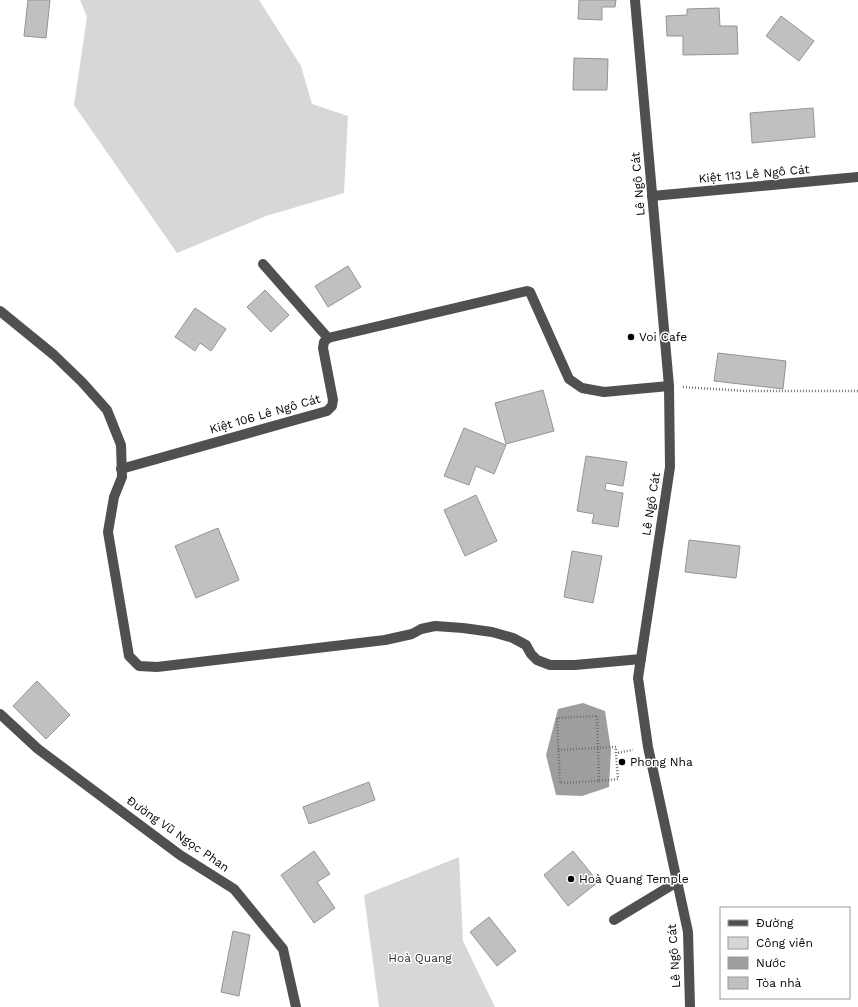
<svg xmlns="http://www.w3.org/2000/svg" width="858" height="1007" viewBox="0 0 858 1007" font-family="'Work Sans',sans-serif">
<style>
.green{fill:#d7d7d7}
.water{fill:#9e9e9e}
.building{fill:#c0c0c0;stroke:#949494}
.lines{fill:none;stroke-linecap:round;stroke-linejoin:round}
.path{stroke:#727272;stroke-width:2.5;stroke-dasharray:1 2;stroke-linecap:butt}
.minor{stroke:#505050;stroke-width:10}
.poi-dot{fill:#000;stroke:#fff;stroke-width:1.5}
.labels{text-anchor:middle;stroke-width:3;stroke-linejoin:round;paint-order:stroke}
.street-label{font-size:12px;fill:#000;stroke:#fff}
.poi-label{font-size:12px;fill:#000;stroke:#fff;text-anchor:start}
.park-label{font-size:12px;fill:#2e2e2e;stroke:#fff}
</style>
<rect width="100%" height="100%" fill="#fff"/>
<g class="green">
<polygon points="80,0 259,0 301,66 312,104 348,116 344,193 266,216 177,253 74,105 87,17"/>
<polygon points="459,857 463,941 495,1007 379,1007 364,895"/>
</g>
<polygon class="water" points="583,703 605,711 611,750 609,787 582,796 556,795 546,755 558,709"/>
<g class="building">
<polygon points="28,0 50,0 46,38 24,36"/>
<polygon points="579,0 616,0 615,7 602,7 602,20 578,19"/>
<polygon points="719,8 720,26 737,26 738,54 683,55 683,36 667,36 666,16 687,15 687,9"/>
<polygon points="781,16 814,41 799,61 766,36"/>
<polygon points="574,58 608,59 607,90 573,90"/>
<polygon points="813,108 815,137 752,143 750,113"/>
<polygon points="348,266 361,287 328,307 315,286"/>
<polygon points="265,290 289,315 271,332 247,307"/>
<polygon points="195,308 226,329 211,351 200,343 195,351 175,337"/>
<polygon points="718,353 786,361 783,389 714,381"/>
<polygon points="543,390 554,431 506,444 495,403"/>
<polygon points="464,428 506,445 494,474 476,466 469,485 444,476"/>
<polygon points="586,456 627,462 623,486 606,483 605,490 623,493 618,527 592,523 594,514 577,511"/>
<polygon points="476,495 497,541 465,556 444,510"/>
<polygon points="218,528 239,580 196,598 175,546"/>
<polygon points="689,540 740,546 736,578 685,572"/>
<polygon points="572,551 602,556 593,603 564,597"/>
<polygon points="37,681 70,715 46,739 13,706"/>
<polygon points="369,782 375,800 309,824 303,807"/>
<polygon points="314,851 330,874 317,882 335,908 314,923 281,875"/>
<polygon points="573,851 598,882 568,906 544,875"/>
<polygon points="489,917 516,951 497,966 470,932"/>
<polygon points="233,931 250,935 239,996 221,992"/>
</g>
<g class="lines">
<g class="path">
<polyline points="683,387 745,391 858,391"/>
<polygon points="597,716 599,781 560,783 557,718"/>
<polyline points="558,750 616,747 616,753 633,750"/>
<polyline points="599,781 618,779 616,753"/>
</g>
<g class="minor">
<polyline points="635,0 669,386 670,467 638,678 648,747 688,932 690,1007"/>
<polyline points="652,196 858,177"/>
<polyline points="263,264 328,338"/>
<polyline points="0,311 54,355 82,382 107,410 121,445 122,477 114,497 108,532 129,656 139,666 157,667 385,640 412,634 421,629 435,626 463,628 492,632 513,638 526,645 531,654 537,660 550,665 575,665 641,659"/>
<polyline points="121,469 327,411 332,406 333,400 323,348 324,342 328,338 527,291 530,292 569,379 582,388 604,392 669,386"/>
<polyline points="0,714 38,749 180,855 234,889 283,949 296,1007"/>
<polyline points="614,920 677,882"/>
</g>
</g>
<g class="poi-dot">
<circle cx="631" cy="337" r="4"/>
<circle cx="622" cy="762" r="4"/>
<circle cx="571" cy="879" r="4"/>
</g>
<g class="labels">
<g class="street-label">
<text transform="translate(754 174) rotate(-5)" y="4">Kiệt 113 Lê Ngô Cát</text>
<text transform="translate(638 184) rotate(-95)" y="4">Lê Ngô Cát</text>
<text transform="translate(265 414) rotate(-16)" y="4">Kiệt 106 Lê Ngô Cát</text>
<text transform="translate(651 504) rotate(-81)" y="4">Lê Ngô Cát</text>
<text transform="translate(178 834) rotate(35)" y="4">Đường Vũ Ngọc Phan</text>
<text transform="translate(674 956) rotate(-94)" y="4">Lê Ngô Cát</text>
</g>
<g class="poi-label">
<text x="639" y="341">Voi Cafe</text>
<text x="630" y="766">Phong Nha</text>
<text x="579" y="883">Hoà Quang Temple</text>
</g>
<g class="park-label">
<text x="420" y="962">Hoà Quang</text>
</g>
</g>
<rect x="720" y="907" width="130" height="92" fill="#ffffff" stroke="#999999"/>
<rect x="728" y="920" width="20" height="6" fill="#505050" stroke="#999999"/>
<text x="756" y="927" font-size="12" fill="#000000">Đường</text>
<rect x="728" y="937" width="20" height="12" fill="#d7d7d7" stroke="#999999"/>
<text x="756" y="947" font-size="12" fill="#000000">Công viên</text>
<rect x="728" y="957" width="20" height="12" fill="#9e9e9e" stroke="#999999"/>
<text x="756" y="967" font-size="12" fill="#000000">Nước</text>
<rect x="728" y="977" width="20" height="12" fill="#c0c0c0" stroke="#999999"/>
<text x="756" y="987" font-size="12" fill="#000000">Tòa nhà</text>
</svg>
